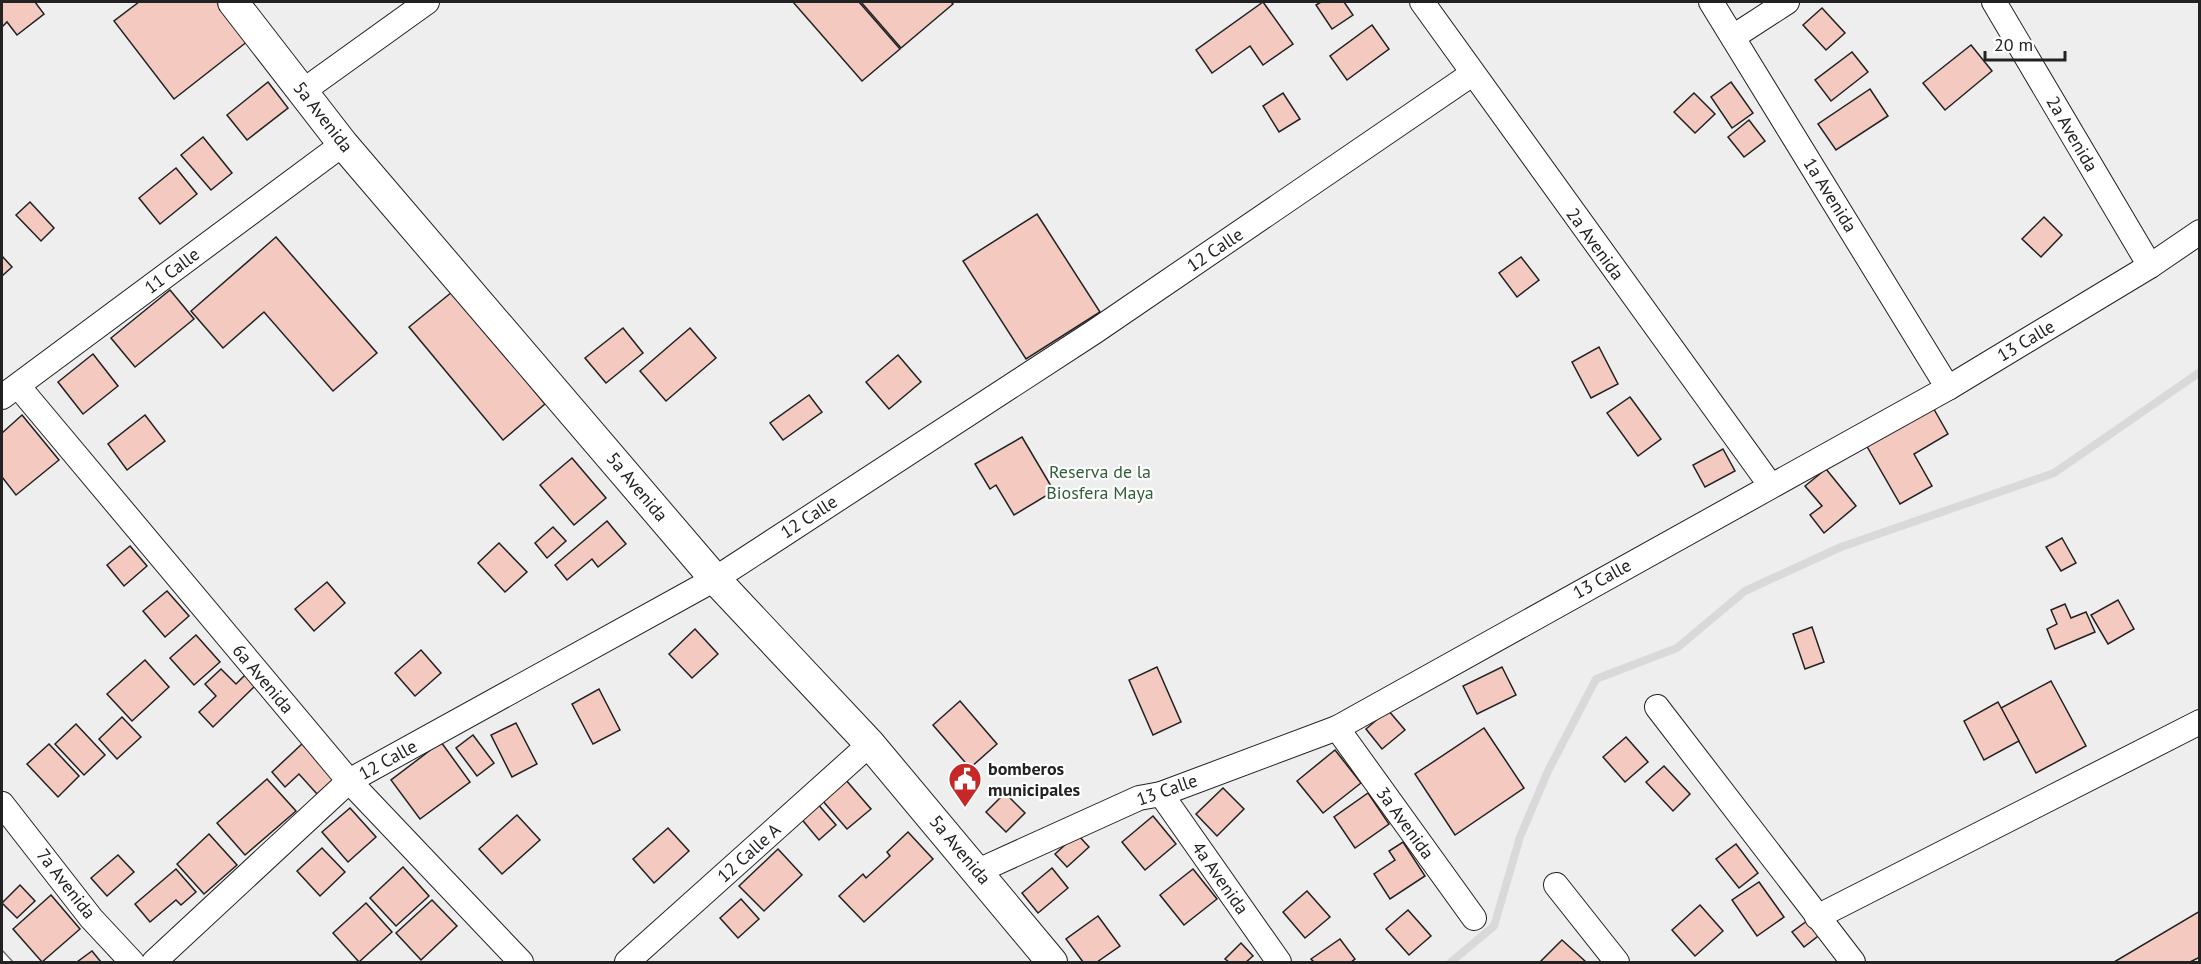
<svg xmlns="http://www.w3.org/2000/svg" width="2201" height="964" viewBox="0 0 2201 964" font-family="'PT Sans',sans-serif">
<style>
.park{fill:#eee;stroke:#6f6f6f;stroke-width:1.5}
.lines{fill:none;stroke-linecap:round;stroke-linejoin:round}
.stream{stroke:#d9d9d9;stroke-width:8}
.building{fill:#f3c9c0;stroke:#222;stroke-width:1.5}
.minor-casing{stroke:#222;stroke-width:26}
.tertiary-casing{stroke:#222;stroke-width:32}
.minor{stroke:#fff;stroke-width:24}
.tertiary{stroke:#fff;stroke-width:30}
.labels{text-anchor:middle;stroke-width:4.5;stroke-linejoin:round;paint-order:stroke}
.street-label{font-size:18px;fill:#222;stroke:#fff}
.park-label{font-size:18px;fill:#2f5e38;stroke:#fff}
.poi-label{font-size:18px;font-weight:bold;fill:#222;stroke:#fff;text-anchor:start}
</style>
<rect width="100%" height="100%" fill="#fff"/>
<polygon class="park" points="2,2 2199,2 2199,962 13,962 2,950"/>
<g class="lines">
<polyline class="stream" points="1451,962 1494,926 1520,837 1548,771 1596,679 1677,648 1745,591 1841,547 2054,473 2200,372"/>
</g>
<g class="building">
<polygon points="2,2 35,2 44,14 17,35 7,22 2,27"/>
<polygon points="139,2 217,2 248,41 174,99 114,21"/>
<polygon points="793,2 859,2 900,49 862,81"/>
<polygon points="861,2 951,2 953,4 901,48"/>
<polygon points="1263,2 1293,44 1263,65 1250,46 1212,73 1196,50"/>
<polygon points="1321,2 1344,2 1353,15 1332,29 1316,5"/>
<polygon points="1822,8 1845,33 1826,50 1803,25"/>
<polygon points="1372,25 1389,49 1347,80 1330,56"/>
<polygon points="1971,45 1992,71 1945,110 1923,83"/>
<polygon points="1852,52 1868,72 1831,101 1815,80"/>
<polygon points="268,82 288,108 247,140 227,115"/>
<polygon points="1731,82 1753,113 1732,128 1711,97"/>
<polygon points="1870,89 1888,116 1836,150 1818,124"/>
<polygon points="1283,93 1300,119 1279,132 1263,106"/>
<polygon points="1694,93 1715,114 1695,133 1674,112"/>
<polygon points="1749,120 1765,141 1744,157 1728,137"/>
<polygon points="203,137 232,173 211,190 181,155"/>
<polygon points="176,168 197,194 160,224 139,198"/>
<polygon points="30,202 54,228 41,241 16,215"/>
<polygon points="1037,214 1100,312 1026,359 963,261"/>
<polygon points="2044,217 2062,235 2041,257 2022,239"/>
<polygon points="276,237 377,353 333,391 264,312 223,348 191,311"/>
<polygon points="2,256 12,267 2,276"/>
<polygon points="1521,257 1539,280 1517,297 1499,273"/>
<polygon points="170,290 194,319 135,367 111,338"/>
<polygon points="452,292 545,404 503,440 409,327"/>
<polygon points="623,328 643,353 606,383 585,358"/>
<polygon points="690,328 716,358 666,401 640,371"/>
<polygon points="1599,347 1618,384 1591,398 1572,362"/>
<polygon points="93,354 118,386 83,414 58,382"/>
<polygon points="898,355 921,382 889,409 866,382"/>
<polygon points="809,395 822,412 783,440 770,423"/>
<polygon points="1630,397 1661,439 1638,456 1607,413"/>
<polygon points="1931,404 1948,434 1914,454 1932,486 1900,504 1865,443"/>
<polygon points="22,415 59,460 16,495 2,477 2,433"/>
<polygon points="145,415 165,441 127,470 108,444"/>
<polygon points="1022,437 1054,491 1014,515 996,485 990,489 975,464"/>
<polygon points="1723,449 1735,471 1705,487 1693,465"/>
<polygon points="572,458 606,498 574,525 540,485"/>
<polygon points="1826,469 1856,506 1824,533 1810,515 1822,506 1805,486"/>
<polygon points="607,521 626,544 598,567 592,559 567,580 555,565"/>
<polygon points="553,527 566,541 547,558 535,543"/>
<polygon points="2062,538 2076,563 2061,571 2046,547"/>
<polygon points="499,543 527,572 505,592 478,563"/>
<polygon points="130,546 147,566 124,586 107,565"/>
<polygon points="327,582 345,603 314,631 295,609"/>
<polygon points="167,591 189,616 165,637 143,611"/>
<polygon points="2118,600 2134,629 2108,644 2091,615"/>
<polygon points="2065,604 2071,618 2086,612 2095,632 2055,649 2047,629 2057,624 2051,610"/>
<polygon points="1812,627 1824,662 1805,669 1793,634"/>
<polygon points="695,629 718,654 692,678 669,654"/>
<polygon points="196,635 220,662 194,685 170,658"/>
<polygon points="421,650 441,673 415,696 395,673"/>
<polygon points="145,660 169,687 132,721 107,694"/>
<polygon points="1157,667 1181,722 1153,735 1129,680"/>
<polygon points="1502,667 1516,695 1477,714 1463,686"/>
<polygon points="221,669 236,684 245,675 255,686 213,727 199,712 216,696 205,684"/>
<polygon points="2051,681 2086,746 2036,773 2001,708"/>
<polygon points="599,689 620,730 593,744 572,704"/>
<polygon points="960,701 997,744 970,768 933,725"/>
<polygon points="1998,702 2019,741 1984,760 1964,721"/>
<polygon points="1388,710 1405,730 1382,749 1366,729"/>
<polygon points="122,717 141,737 117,759 99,739"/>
<polygon points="516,723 537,764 512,777 491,735"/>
<polygon points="76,724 105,755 84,775 55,744"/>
<polygon points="1484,728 1524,788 1455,835 1415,774"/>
<polygon points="473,735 494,763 477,776 456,748"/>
<polygon points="1626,737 1648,762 1625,782 1603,757"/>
<polygon points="441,742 470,782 420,819 391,780"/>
<polygon points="303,743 335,778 317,794 299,774 285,787 272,772"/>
<polygon points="49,744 79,776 58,797 27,764"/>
<polygon points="1335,750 1361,783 1323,813 1297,781"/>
<polygon points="1664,766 1690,794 1673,811 1646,782"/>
<polygon points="267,779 296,811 245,855 217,823"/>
<polygon points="845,779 871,809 847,829 822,800"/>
<polygon points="1223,788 1244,809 1217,836 1196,814"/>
<polygon points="1005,793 1025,813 1006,832 986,812"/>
<polygon points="1368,793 1389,824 1355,848 1334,817"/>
<polygon points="816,802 836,825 819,840 799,816"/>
<polygon points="350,808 376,837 348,862 322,832"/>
<polygon points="517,815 540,840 502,874 479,849"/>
<polygon points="1153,816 1176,844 1145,870 1122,842"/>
<polygon points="668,828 689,851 654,883 633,859"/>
<polygon points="908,832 933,859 864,922 839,896 863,874 866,878 890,856 887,852"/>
<polygon points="209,834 237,865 204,894 177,864"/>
<polygon points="1077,834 1089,847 1067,867 1055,854"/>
<polygon points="1403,842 1425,876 1390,899 1374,874 1395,860 1389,851"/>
<polygon points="1736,844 1758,873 1739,888 1716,859"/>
<polygon points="322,848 345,872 320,896 297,871"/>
<polygon points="778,849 802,875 764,911 739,886"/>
<polygon points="118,855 134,872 107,896 91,878"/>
<polygon points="403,867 429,896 396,926 370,898"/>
<polygon points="1052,868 1068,888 1038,913 1022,893"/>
<polygon points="176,869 196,892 181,905 176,900 150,922 135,904"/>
<polygon points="1193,869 1217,899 1184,925 1160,895"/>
<polygon points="1759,882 1784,917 1757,936 1732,900"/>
<polygon points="20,885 35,901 17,918 2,903"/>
<polygon points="1307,891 1330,917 1305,938 1283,912"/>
<polygon points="51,895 80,929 42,962 13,929"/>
<polygon points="741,899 759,919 738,938 720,918"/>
<polygon points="432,900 457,926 421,960 396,933"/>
<polygon points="366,903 392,932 359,962 333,933"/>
<polygon points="1700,905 1723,931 1695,956 1672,930"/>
<polygon points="1408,910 1431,936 1409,955 1386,929"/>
<polygon points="2200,911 2200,957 2190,962 2114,962"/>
<polygon points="1098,916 1120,946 1097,962 1083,962 1066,939"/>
<polygon points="1811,918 1822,933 1804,947 1792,932"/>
<polygon points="1340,939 1355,959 1351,962 1314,962 1311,959"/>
<polygon points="1562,940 1586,962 1540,962"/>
<polygon points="1241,943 1253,956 1246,962 1229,962 1225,959"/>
<polygon points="92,951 101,962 77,962"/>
</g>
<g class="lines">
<defs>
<g id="minor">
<polyline points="1422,2 1771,486"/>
<polyline points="1711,2 1948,388"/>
<polyline points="1994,2 2150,266"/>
<polyline points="1733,37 1787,2"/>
<polyline points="303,91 427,2"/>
<polyline points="18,386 349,781 521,962"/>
<polyline points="2,397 343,144"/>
<polyline points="1657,707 1853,962"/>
<polyline points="1337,728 1474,918"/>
<polyline points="1161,794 1279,962"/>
<polyline points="2,804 91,918 132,962"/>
<polyline points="978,871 1139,798 1161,794 1337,728 1948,388 2150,266 2200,232"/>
<polyline points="1556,885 1617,962"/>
<polyline points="1817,917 2200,722"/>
<polyline points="154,962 349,781 715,579 1094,332 1472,74"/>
<polyline points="627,962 870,744"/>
</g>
<polyline id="tertiary" points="233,2 343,144 715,579 870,744 1052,962"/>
</defs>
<use href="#minor" class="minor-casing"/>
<use href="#tertiary" class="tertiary-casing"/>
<use href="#minor" class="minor"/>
<use href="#tertiary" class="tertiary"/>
</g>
<defs>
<symbol id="civic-pin" viewBox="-11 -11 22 30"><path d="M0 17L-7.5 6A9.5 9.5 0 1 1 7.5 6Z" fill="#c62828" stroke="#fff"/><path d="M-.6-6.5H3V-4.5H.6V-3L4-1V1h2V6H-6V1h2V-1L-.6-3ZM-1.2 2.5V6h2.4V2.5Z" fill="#fff"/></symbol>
</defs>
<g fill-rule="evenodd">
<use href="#civic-pin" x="946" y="760" width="38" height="52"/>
</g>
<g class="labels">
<g class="street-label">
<text transform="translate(323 117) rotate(52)" y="6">5a Avenida</text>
<text transform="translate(2072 134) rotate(60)" y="6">2a Avenida</text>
<text transform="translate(1830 195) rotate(58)" y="6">1a Avenida</text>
<text transform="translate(1595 244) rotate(54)" y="6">2a Avenida</text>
<text transform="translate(1215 250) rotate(-34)" y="6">12 Calle</text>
<text transform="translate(172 271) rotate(-37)" y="6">11 Calle</text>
<text transform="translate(2026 341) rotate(-31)" y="6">13 Calle</text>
<text transform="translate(637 487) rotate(50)" y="6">5a Avenida</text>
<text transform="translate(809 517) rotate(-33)" y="6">12 Calle</text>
<text transform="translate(1602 579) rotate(-29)" y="6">13 Calle</text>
<text transform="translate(263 679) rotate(50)" y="6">6a Avenida</text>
<text transform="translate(388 760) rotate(-29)" y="6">12 Calle</text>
<text transform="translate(1167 790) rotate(-19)" y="6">13 Calle</text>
<text transform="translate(1405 823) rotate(54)" y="6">3a Avenida</text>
<text transform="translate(960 850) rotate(50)" y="6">5a Avenida</text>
<text transform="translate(749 853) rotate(-42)" y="6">12 Calle A</text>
<text transform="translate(1220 878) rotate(55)" y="6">4a Avenida</text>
<text transform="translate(66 884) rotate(52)" y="6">7a Avenida</text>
</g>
<g class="park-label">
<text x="1100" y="478">Reserva de la<tspan x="1100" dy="21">Biosfera Maya</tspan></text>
</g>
<g class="poi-label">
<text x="988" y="775">bomberos<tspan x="988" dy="21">municipales</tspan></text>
</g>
</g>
<rect width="2201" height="964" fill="none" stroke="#222222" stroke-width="6"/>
<path d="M1985 51v9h80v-9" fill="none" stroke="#222222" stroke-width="3"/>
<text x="1994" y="51" font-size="18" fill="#222222" stroke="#ffffff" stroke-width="4.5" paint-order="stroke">20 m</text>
</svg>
